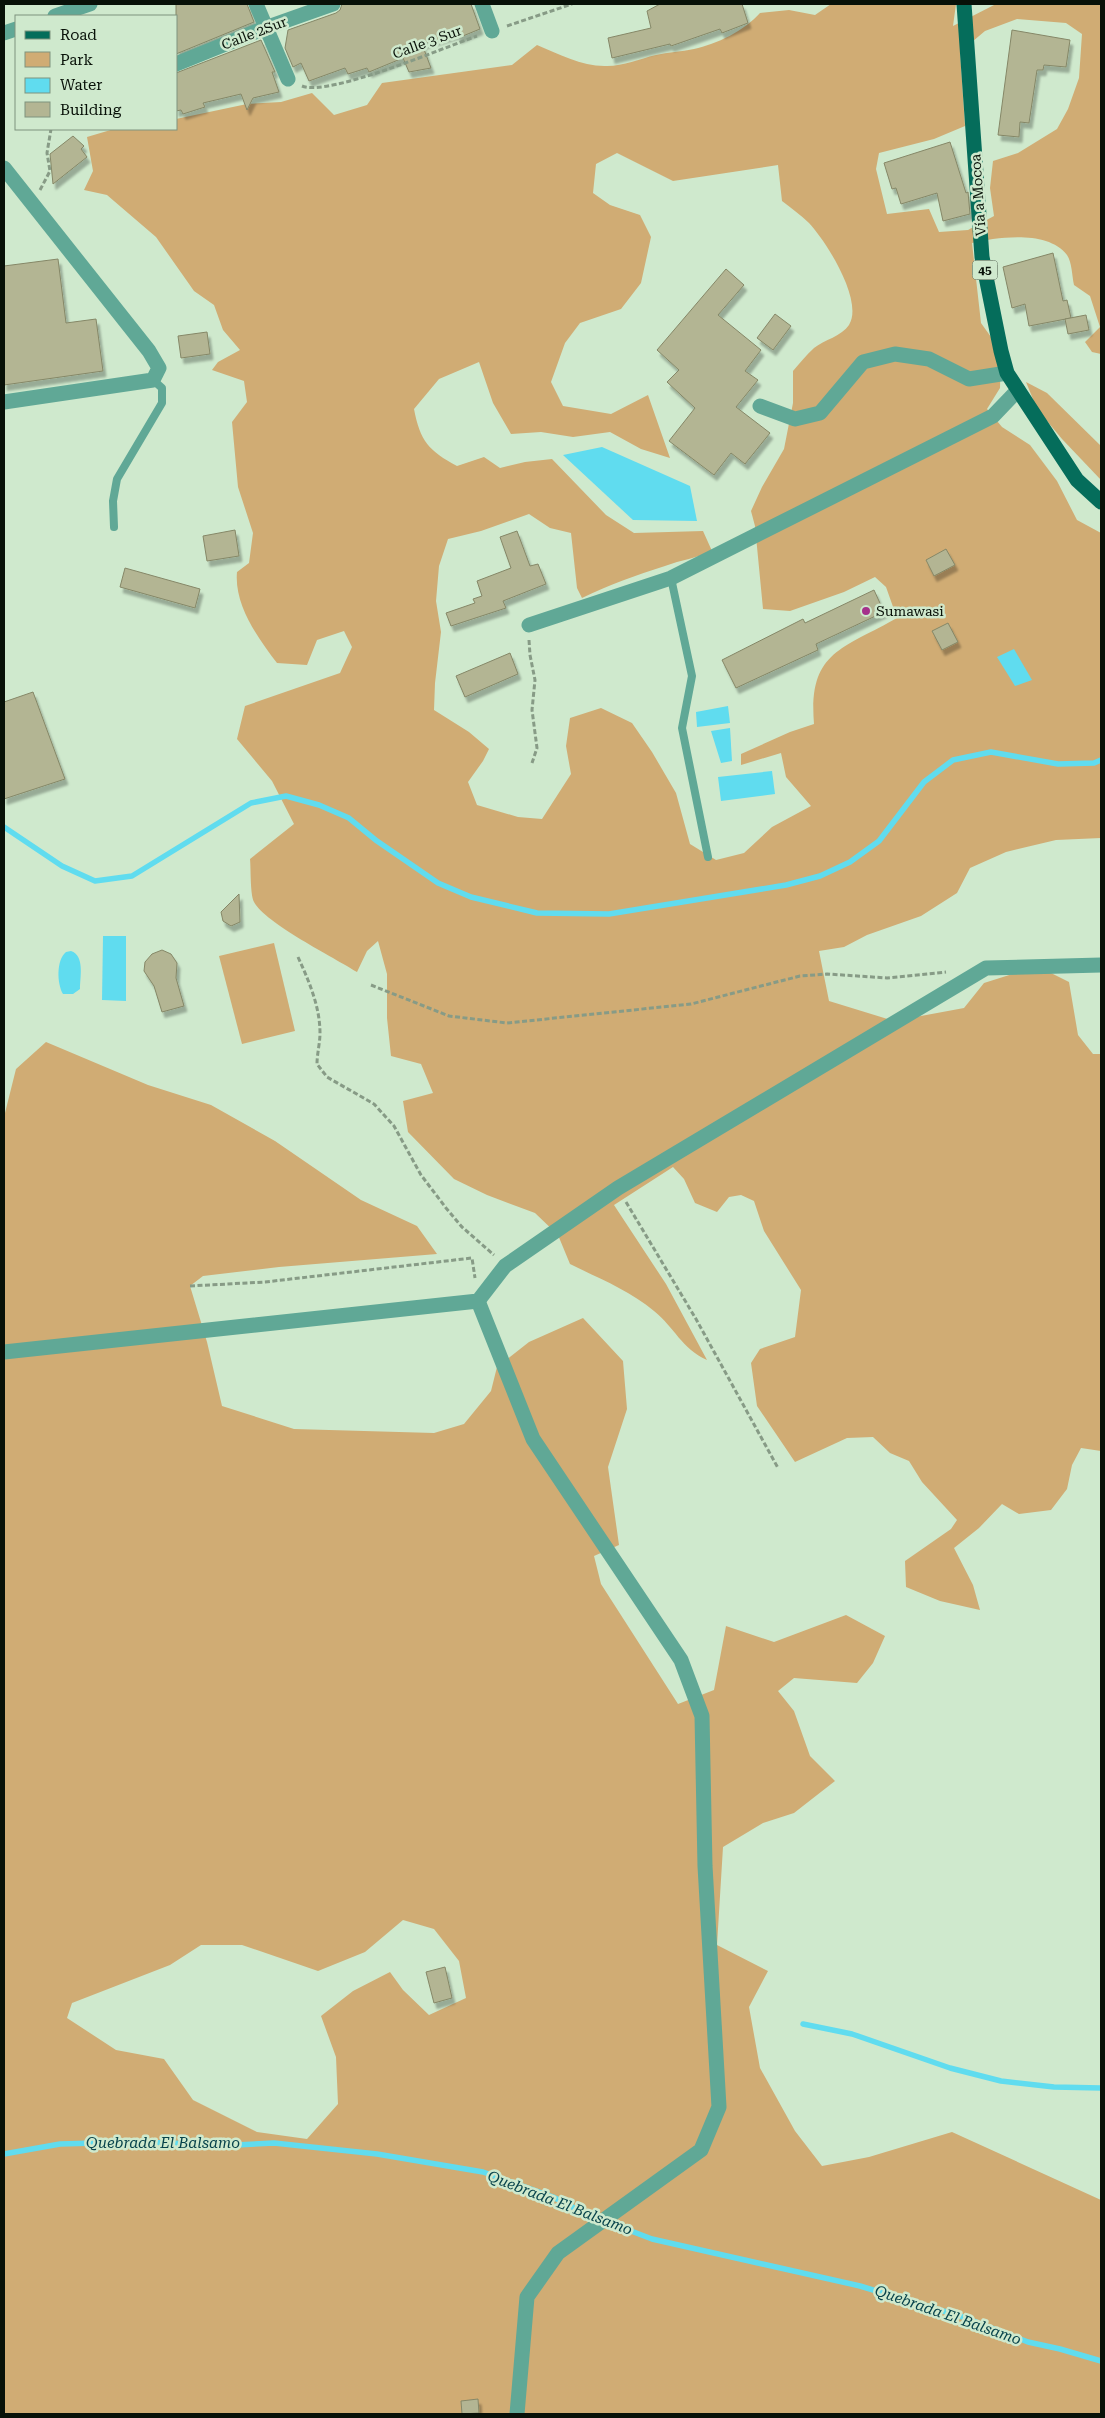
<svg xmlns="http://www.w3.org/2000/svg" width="1105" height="2418" viewBox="0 0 1105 2418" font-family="'Roboto Serif',serif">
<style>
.green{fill:#d0ac74;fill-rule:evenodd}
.water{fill:#60dcef}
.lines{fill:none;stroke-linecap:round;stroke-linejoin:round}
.stream{stroke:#60dcef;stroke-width:5.5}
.building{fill:#b3b593;stroke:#858767;filter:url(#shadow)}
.path{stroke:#879b86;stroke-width:3;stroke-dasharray:5 2.5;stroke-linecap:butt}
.service{stroke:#60a896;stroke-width:8}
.minor{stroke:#60a896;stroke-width:15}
.primary{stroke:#056d5b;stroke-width:15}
.poi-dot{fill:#a5318b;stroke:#cfe9cd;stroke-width:2}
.labels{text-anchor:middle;stroke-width:5;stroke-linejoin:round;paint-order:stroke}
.shield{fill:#cfe9cd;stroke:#445243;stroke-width:1}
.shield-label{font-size:12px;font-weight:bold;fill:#081108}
.street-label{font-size:14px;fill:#081108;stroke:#cfe9cd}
.poi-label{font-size:14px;fill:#081108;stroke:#cfe9cd;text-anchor:start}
.water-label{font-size:15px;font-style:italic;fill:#08434b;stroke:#cfe9cd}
</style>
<defs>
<filter id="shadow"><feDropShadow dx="3" dy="5.5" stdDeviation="1" flood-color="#0004"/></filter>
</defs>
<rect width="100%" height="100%" fill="#cfe9cd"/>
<g class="green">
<path d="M831,4H956L953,26L996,4H1101V354L1092,352L1085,342L1100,327L1090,296L1074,285C1072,276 1072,262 1067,255C1048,230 998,237 972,243L981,323L1001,351L1000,388L987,409L1002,427L1030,445L1057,481L1077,520L1101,533V838L1056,840L1006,852L970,868L957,893L921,916L867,935L844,947L819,951L829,1001L894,1021L964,1008L984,983L1022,971L1051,973L1069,982L1078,1035L1093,1054H1101V1451L1081,1448L1072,1465L1067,1489L1051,1510L1019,1514L1002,1504L979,1528L954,1548L973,1585L980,1610L940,1601L906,1587L905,1561L951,1529L957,1520L922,1482L909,1461L890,1453L873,1437L847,1438L795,1462L757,1406L751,1363L760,1349L795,1337L801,1290L764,1231L754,1201L741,1195L729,1197L717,1212L695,1203L684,1179L673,1167L614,1205L666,1284L707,1360C681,1348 675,1328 654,1311C629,1290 598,1278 570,1264L558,1235L535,1213L487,1195L454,1179L408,1132L403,1101L433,1093L421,1064L391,1056L387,1018V974L378,941L367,951L357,972C335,958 265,923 254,902C250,894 251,869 250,859L294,824L272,781L237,739L245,706L340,673L352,647L344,631L317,640L307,665L277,663C258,638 234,605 237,572L249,563L253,533L238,487L232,422L247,402L244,381L212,370L218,362L240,350L223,330L214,305L194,291L156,237L107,195L84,190L93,171L87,137L114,129H176V119L247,104L281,102L312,93L334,115L367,105L382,83L512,65L537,45C559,54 583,67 607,66C624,66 639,59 656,55C668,52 681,52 694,49C717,44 744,31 760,13L789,10L815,15ZM1017,19L1066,23L1082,34L1079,78L1068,109L1057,129L1018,153L993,161L990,188L994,216L968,230L939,232L929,209L887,214L876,169L879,153L934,139L965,126L960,52L985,31ZM617,153L673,181L778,165L782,201C791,208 801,215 809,223C826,241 864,301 849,325C842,336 824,340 814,348C806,355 800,363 793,371V403L784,449L762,487L751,511L755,526L763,609L790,611L844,592L875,577L886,587L897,618C843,649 808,651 814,724L790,732L741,754V765L781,753L786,777L811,806L772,827L744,853L716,860L690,844L676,793L652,752L632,723L601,708L570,718L566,746L571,774L542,819L518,817L477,805L468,782L483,761L489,749L469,732L434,710L435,683L441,632L436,601L439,566L448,539L481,531L529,514L550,528L571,533L577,588L582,598C609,585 636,575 665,566C681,560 697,558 712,551L703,531L634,533L606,515L552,459L525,462L500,468L484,457L457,466C429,451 420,441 414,409L439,379L479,362L493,403L511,434L541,432L573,437L610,432L641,449L670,458L648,395L611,414L563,406L551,382L565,343L580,323L621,309L641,283L651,237L640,215L610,205L593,193L596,164Z"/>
<polygon points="1026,382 1047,393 1101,446 1101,480 1062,439 1037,409"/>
<polygon points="274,943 295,1031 242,1044 219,956"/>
<path d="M46,1042L148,1085L211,1105L275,1141L361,1200L417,1226L437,1254L279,1267L203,1276L190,1286L207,1342L222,1406L294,1429L434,1433L464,1424L491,1391L497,1367L529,1342L583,1318L623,1361L627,1409L608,1467L619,1545L594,1556L601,1584L678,1704L714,1690L726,1626L774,1642L846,1615L885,1636L873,1663L857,1683L794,1678L778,1691L794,1711L810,1756L835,1781L794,1813L763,1823L723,1847L717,1945L768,1971L749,2007L760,2068L795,2131L822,2166L869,2157L952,2132L1101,2200V2414H4V1117L16,1069ZM403,1920L434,1929L459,1961L466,1998L429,2015L403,1990L390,1972L353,1991L321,2016L336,2057L338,2104L307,2139L257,2132L193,2100L164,2059L116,2050L67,2018L72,2003L170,1965L201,1945H242L318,1971L365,1952Z"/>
</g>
<g class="water">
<polygon points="602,447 690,486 697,521 633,520 563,455"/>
<polygon points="1014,649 1032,680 1015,686 997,657"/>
<polygon points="728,706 730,723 697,727 696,712"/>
<polygon points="730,728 732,761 721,763 711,731"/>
<polygon points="772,771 775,794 721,801 718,777"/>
<polygon points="103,936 126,936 126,1001 102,1000"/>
<path d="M71,951C85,956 80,977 80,989L73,994H63C57,984 56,960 66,952Z"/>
</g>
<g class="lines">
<g class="stream">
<polyline points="4,827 62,866 95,881 132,876 251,803 286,796 319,805 349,818 377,841 438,883 471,897 537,913 609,914 786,885 820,876 850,862 879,841 924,782 953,760 991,752 1058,764 1094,763 1101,760"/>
<polyline points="803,2024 852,2034 950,2068 1001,2081 1054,2087 1101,2088"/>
<polyline points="4,2154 60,2144 131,2142 236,2145 274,2143 377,2154 483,2172 553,2197 584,2213 652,2239 860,2286 963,2317 1028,2342 1060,2349 1101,2361"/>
</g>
</g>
<g class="building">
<polygon points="176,4 247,4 254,22 176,54"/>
<polygon points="342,4 471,4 480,29 458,38 457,33 422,44 431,68 409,72 403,58 369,72 367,68 348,74 345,68 309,81 301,63 293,67 285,48 288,30 336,13 340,10"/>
<polygon points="660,4 742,4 748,23 722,33 720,29 671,46 670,44 612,58 608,38 651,28 647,11"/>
<polygon points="1012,30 1070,40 1066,67 1044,65 1043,70 1037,70 1029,123 1020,122 1019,137 998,135"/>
<polygon points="261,40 275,72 272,72 279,92 253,98 247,110 241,94 203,103 205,107 183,114 181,110 176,111 176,73"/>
<polygon points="73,136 84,146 81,149 87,157 53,184 50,154"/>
<polygon points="950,142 966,193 968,192 970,214 943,221 937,193 901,204 896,188 892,189 884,163"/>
<polygon points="1053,253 1063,301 1067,300 1071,318 1029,326 1025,304 1012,308 1003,267"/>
<polygon points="58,259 66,323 96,319 103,371 4,385 4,266"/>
<polygon points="726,269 744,285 718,315 761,350 745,371 758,380 736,407 770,433 745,464 731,453 714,475 669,441 695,408 667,382 679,370 657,350"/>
<polygon points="775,314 791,326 773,350 757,338"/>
<polygon points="1086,315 1089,330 1068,334 1065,319"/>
<polygon points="207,332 210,354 181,358 178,336"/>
<polygon points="235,530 239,556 207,561 203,536"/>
<polygon points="517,531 530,566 538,564 546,584 503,601 506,608 451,626 446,613 475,603 473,599 482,596 477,581 511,568 500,537"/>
<polygon points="946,549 955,565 934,576 926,560"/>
<polygon points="125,568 200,589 195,608 120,587"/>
<polygon points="874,590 884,612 816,644 818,650 736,688 722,660 803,619 805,623"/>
<polygon points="948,623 958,642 942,650 932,631"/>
<polygon points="510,653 518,674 465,697 456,676"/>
<polygon points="33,692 65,779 4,799 4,702"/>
<polygon points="239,894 240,922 231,926 223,921 221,912"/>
<polygon points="162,950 171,954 177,963 176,978 184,1006 162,1012 154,986 144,971 145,962 152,954"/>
<polygon points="445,1967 452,1998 434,2003 426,1972"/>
<polygon points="478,2399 479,2413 462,2414 461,2401"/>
</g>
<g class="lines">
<g class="path">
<polyline points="507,26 572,4"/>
<path d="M302,86C329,97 445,47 477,36"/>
<polyline points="40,190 50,171 47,153 51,129"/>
<polyline points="529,640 530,655 535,680 532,710 537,748 532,763"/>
<path d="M298,957C309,981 320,1007 320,1033C320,1043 317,1054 317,1064L327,1077L374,1104L394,1126L421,1175L446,1208L462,1227L494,1255"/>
<polyline points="371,985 449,1016 507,1023 691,1004 800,976 827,974 887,978 946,972"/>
<polyline points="626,1202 696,1319 778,1468"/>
<polyline points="190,1286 265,1282 472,1258 475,1278"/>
</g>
<g class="service">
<polyline points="114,527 113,501 117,479 162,403 162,388 153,380"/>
<polyline points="671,578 692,676 682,728 708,857"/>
</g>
<g class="minor">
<polyline points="256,4 288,79"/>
<polyline points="482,4 492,31"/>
<polyline points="55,16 90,4"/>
<polyline points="4,33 16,29"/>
<polyline points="176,64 265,28 333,4"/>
<polyline points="4,168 149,351 159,368 153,380 4,402"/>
<polyline points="760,406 795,419 820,413 863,362 895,354 929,359 969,379 1007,373"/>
<polyline points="529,625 671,578 993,416 1018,390"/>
<polyline points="478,1301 533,1439 681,1660 702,1716 705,1866 719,2107 701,2150 558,2253 527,2297 517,2414"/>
<polyline points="4,1352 478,1301 505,1266 618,1188 986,968 1101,965"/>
</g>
<polyline class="primary" points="964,4 982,257 1001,351 1007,373 1077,480 1101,502"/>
</g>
<circle class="poi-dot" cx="866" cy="611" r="5"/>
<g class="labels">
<rect class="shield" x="972.5" y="260.5" width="25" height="19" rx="4"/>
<g class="shield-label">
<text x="985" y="274">45</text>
</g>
<g class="street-label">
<text transform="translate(254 33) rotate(-21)" y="5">Calle 2Sur</text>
<text transform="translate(427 42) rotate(-20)" y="5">Calle 3 Sur</text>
<text transform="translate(978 195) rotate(-94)" y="5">Vía a Mocoa</text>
</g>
<g class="poi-label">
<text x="876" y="616">Sumawasi</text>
</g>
<g class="water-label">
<text x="163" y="2148">Quebrada El Balsamo</text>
<text transform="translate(560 2203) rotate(21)" y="5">Quebrada El Balsamo</text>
<text transform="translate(948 2315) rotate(19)" y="5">Quebrada El Balsamo</text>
</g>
</g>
<rect width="1105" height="2418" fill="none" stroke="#081108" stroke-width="10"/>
<rect x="15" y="15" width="162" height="115" fill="#cfe9cd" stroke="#7f937e"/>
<rect x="25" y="31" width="25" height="8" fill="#056d5b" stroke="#7f937e"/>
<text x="60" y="40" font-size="15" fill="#081108">Road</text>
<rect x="25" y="52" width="25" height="15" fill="#d0ac74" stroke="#7f937e"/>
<text x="60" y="65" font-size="15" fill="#081108">Park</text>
<rect x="25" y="78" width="25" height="15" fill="#60dcef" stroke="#7f937e"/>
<text x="60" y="90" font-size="15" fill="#081108">Water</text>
<rect x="25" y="102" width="25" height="15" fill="#b3b593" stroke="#7f937e"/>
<text x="60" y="115" font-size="15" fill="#081108">Building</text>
</svg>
